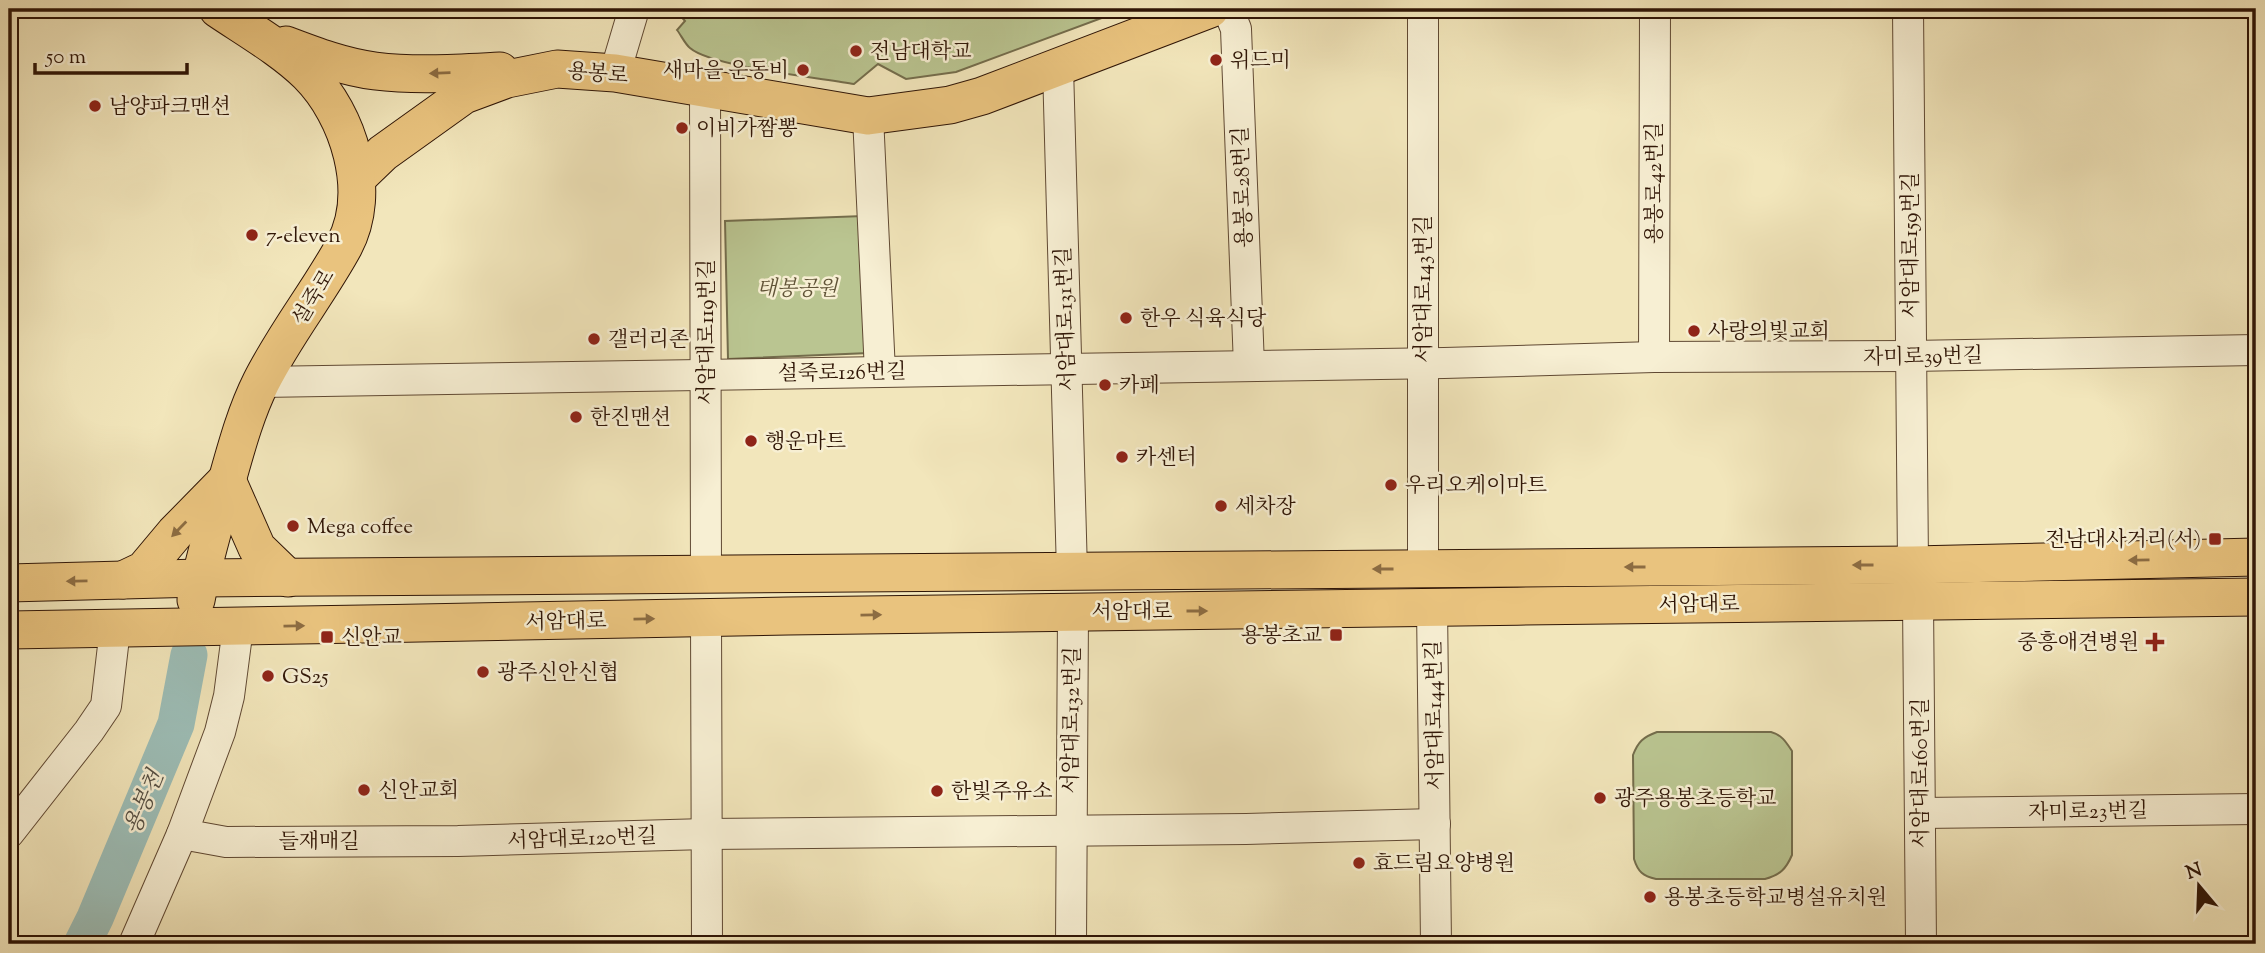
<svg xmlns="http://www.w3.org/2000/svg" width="2265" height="953" viewBox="0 0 2265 953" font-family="'Sorts Mill Goudy','Noto Serif KR',serif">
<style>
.green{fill:#bac591;stroke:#746d4c;stroke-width:2}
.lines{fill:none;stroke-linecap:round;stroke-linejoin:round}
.river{stroke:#9dbeb7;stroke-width:37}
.minor-casing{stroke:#604933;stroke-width:32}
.major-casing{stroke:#2f1506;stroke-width:39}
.minor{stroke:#f7efd3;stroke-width:30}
.major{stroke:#e9c37e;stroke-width:37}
.oneway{fill:#8c6c42}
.poi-dot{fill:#8f2418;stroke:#f7efd3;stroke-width:2.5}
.labels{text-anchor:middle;stroke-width:5;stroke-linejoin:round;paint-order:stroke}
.poi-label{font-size:21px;fill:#2f1506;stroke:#f7efd3;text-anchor:start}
.street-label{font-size:21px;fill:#2f1506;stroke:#f7efd3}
.park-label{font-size:21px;font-style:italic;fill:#605337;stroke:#f7efd3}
.water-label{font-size:23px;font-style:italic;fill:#565044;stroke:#f7efd3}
</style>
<rect width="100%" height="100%" fill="#f2e6bb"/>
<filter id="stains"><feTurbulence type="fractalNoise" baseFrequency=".00286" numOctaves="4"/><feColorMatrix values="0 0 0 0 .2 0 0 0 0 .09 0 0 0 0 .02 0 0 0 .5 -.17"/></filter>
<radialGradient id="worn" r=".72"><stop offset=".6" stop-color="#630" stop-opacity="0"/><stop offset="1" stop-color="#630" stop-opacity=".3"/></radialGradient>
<g class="green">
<path d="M675,9H1126L956,72L906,79L878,64L854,84C821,78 712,67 690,48C685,44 681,35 677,30L685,21Z"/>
<polygon points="863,216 869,353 728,359 725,221"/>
<path d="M1657,732H1771C1782,735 1786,742 1792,751V855C1786,869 1780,875 1765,879H1656C1643,876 1638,872 1634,859L1633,755C1638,742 1643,737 1657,732Z"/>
</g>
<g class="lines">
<polyline class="river" points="82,944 95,918 176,724 189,655"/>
<defs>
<g id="minor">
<polyline points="1228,9 1236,29 1249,366"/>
<polyline points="1423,9 1423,569"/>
<polyline points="1908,9 1913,565"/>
<polyline points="1058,67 1072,572"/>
<polyline points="615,73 634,9"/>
<polyline points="705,88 706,576"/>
<polyline points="868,116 880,372"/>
<polyline points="1654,357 1655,9"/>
<polyline points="261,382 1444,363 1654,357 1911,356 2256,350"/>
<polyline points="1918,601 1921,944"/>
<polyline points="1432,606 1436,944"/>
<polyline points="706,617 707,944"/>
<polyline points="1920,813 2256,809"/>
<polyline points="9,833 89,731 106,706 115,629"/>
<polyline points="182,834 226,842 458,841 706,834 1246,829 1435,824"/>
<polyline points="134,944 182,834 220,732 229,696 238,627"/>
<polyline points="1071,944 1073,612"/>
</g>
<g id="major">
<path d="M286,45C315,56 344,67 375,71C416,76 459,73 500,71"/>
<polyline points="357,178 383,153 464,95 507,79 557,69 615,73 868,116 950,105 982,96 1210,9"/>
<polyline points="123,580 144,570 175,533 227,480 257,548 288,578"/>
<polyline points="9,583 200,578 1913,565 2256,557"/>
<path d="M196,600C204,558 216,518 228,477C237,445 246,412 261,382C285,334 319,292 344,246C373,192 349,115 308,74C284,50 246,28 218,9"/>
<path d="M9,630C269,627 528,620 788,616C1277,609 1767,603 2256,597"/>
</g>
</defs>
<use href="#minor" class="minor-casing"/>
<use href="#major" class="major-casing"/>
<use href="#minor" class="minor"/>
<use href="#major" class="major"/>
</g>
<defs><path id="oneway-solid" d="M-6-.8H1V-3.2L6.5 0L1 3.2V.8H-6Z" transform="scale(1.75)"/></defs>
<g class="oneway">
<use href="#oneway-solid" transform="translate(440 73) rotate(178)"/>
<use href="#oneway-solid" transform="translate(179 529) rotate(134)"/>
<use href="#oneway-solid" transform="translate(2139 560) rotate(179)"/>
<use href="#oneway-solid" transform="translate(1863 565) rotate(180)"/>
<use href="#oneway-solid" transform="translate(1635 567) rotate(180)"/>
<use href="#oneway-solid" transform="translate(1383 569) rotate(180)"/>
<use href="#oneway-solid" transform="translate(77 581) rotate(179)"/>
<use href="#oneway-solid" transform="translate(1197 611)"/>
<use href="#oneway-solid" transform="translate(871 615) rotate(-1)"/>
<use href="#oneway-solid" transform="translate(644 619) rotate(-1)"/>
<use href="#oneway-solid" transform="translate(294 626) rotate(-1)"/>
</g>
<g class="poi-dot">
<circle cx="856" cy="51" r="7"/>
<circle cx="1216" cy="60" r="7"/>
<circle cx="803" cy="70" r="7"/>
<circle cx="95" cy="106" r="7"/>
<circle cx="682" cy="128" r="7"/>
<circle cx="252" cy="235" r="7"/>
<circle cx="1126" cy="318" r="7"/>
<circle cx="1694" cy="331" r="7"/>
<circle cx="594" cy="339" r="7"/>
<circle cx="1105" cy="385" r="7"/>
<circle cx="576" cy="417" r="7"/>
<circle cx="751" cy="441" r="7"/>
<circle cx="1122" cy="457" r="7"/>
<circle cx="1391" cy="485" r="7"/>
<circle cx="1221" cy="506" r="7"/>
<circle cx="293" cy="526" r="7"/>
<rect x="2208" y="532" width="14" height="14" rx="3.5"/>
<rect x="1329" y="628" width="14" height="14" rx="3.5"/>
<rect x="320" y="630" width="14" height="14" rx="3.5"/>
<path d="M2151.5 631.5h7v7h7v7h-7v7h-7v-7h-7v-7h7z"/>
<circle cx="483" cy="672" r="7"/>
<circle cx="268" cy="676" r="7"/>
<circle cx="364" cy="790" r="7"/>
<circle cx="937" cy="791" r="7"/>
<circle cx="1600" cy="798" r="7"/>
<circle cx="1359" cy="863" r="7"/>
<circle cx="1650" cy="897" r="7"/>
</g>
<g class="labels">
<g class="poi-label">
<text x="870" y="58">전남대학교</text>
<text x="1230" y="67">위드미</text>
<text x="789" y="77" text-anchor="end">새마을 운동비</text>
<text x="109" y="113">남양파크맨션</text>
<text x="696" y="135">이비가짬뽕</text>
<text x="266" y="242">7-eleven</text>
<text x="1140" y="325">한우 식육식당</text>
<text x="1708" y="338">사랑의빛교회</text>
<text x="608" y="346">갤러리존</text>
<text x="1119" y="392">카페</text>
<text x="590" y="424">한진맨션</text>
<text x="765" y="448">행운마트</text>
<text x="1136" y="464">카센터</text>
<text x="1405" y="492">우리오케이마트</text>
<text x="1235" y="513">세차장</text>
<text x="307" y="533">Mega coffee</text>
<text x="2201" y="546" text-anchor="end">전남대사거리(서)</text>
<text x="1322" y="642" text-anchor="end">용봉초교</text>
<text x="341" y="644">신안교</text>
<text x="2139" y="649" text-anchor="end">중흥애견병원</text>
<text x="497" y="679">광주신안신협</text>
<text x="282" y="683">GS25</text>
<text x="378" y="797">신안교회</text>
<text x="951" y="798">한빛주유소</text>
<text x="1614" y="805">광주용봉초등학교</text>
<text x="1373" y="870">효드림요양병원</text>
<text x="1664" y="904">용봉초등학교병설유치원</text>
</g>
<g class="street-label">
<text transform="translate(598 73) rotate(5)" y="7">용봉로</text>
<text transform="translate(1654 183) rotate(-90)" y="7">용봉로42번길</text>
<text transform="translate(1242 187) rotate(-92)" y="7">용봉로28번길</text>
<text transform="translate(1910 245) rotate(-90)" y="7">서암대로159번길</text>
<text transform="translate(1423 289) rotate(-90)" y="7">서암대로143번길</text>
<text transform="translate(313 297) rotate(-59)" y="7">설죽로</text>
<text transform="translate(1065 319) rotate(-92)" y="7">서암대로131번길</text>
<text transform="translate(706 332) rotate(-90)" y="7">서암대로119번길</text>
<text transform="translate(1923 356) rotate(-1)" y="7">자미로39번길</text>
<text transform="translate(842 372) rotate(-1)" y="7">설죽로126번길</text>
<text transform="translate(1699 604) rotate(-1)" y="7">서암대로</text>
<text x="1132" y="618">서암대로</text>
<text transform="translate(566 621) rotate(-1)" y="7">서암대로</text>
<text transform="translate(1434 715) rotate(-91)" y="7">서암대로144번길</text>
<text transform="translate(1071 720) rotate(-89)" y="7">서암대로132번길</text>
<text transform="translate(1920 773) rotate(-90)" y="7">서암대로160번길</text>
<text transform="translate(2088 811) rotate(-1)" y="7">자미로23번길</text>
<text transform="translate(582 838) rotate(-2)" y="7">서암대로120번길</text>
<text x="319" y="848">들재매길</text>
</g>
<g class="park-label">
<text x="797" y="295">태봉공원</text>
</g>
<g class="water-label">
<text transform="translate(143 802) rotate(-67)" y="8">용봉천</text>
</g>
</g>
<rect width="2265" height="953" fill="none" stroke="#f2e6bb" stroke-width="35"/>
<rect x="10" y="10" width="2244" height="932" fill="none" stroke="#2f1506" stroke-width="3.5"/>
<rect x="18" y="18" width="2230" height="918" fill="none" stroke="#2f1506" stroke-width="2"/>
<g transform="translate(2199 886) rotate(341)" stroke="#f7efd3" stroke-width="5" paint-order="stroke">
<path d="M0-5L12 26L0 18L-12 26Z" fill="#2f1506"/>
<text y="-10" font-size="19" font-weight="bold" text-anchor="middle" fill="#2f1506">N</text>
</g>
<path d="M35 63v10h152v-10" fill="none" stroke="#2f1506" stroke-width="3.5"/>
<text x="46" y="63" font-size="21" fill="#2f1506" stroke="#f7efd3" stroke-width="5" paint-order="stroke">50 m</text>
<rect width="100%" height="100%" filter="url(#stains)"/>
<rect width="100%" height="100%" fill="url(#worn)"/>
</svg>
